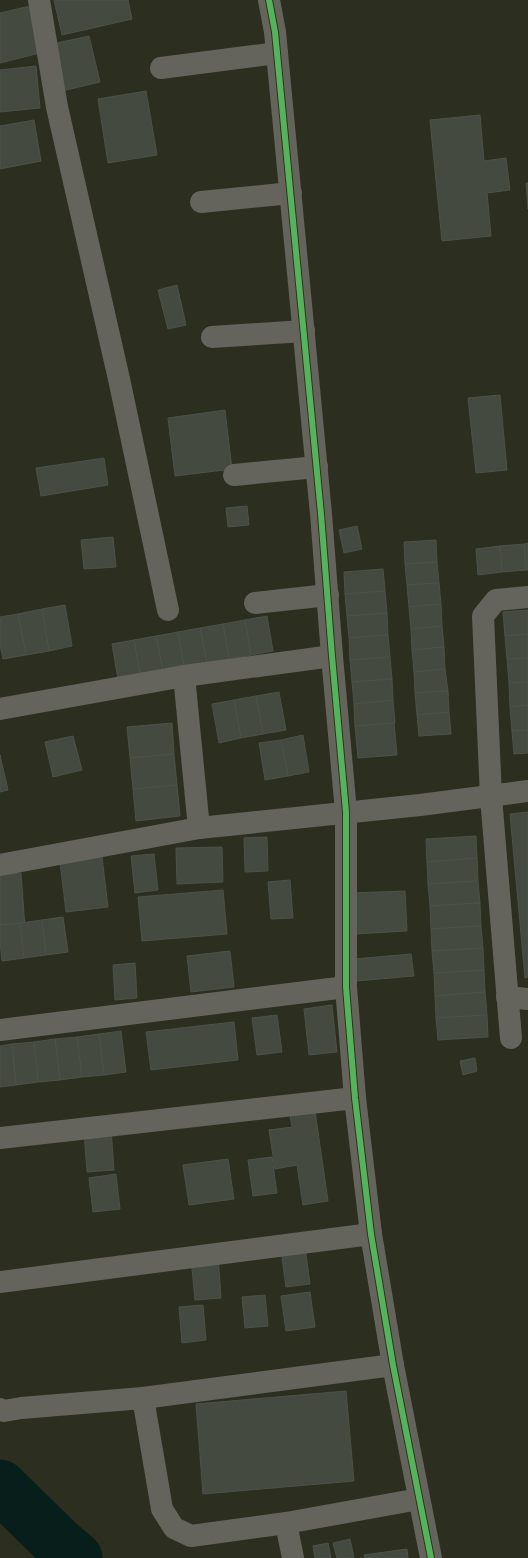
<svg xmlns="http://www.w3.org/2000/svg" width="528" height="1558" viewBox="0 0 528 1558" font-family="'Exo 2',sans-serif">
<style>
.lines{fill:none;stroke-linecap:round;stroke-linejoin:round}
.river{stroke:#081e1a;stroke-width:53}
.building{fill:#444a40;stroke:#4c5248}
.minor{stroke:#65645c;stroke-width:22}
.cycleway-casing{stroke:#30341a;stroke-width:8}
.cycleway{stroke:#56b35d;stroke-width:6}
</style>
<rect width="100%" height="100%" fill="#2c2e20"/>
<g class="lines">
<polyline class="river" points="0,1486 57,1542 76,1558"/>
</g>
<g class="building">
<polygon points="54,0 128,0 132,19 62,35"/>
<polygon points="30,6 40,53 0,63 0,13"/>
<polygon points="89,36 100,82 62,91 52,44"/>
<polygon points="36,66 40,108 0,112 0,70"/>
<polygon points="146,91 157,155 108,163 98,99"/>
<polygon points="480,115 484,161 506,158 510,190 487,193 491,236 442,241 430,120"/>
<polygon points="34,120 41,161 0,169 0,126"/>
<polygon points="526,183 528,183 528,209"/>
<polygon points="177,285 186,325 168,329 158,290"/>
<polygon points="500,395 507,470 476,473 468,398"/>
<polygon points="225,410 232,469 175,476 168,418"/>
<polygon points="104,458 108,485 41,496 36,468"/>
<polygon points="247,506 249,525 228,527 226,508"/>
<polygon points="357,526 362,549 344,553 339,530"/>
<polygon points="113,537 116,567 84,569 81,540"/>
<polygon points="436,540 437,562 405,564 404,542"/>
<polygon points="528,543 528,570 526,570 524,544"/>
<polygon points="524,544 526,570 502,572 500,546"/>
<polygon points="500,546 502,572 478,575 476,549"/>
<polygon points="437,562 439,583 407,585 405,564"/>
<polygon points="383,569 385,591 345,594 344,572"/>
<polygon points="439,583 441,604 409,607 407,585"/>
<polygon points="385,591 387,613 347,616 345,594"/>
<polygon points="441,604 442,626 411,629 409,607"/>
<polygon points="65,605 72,646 49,651 42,609"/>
<polygon points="42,609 49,651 26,655 18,614"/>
<polygon points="528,610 528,634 505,636 503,612"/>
<polygon points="387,613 388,635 349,638 347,616"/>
<polygon points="18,614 26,655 3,659 0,644 0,617"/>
<polygon points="267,616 273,651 251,655 245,620"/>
<polygon points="245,620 251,655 229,659 223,624"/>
<polygon points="223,624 229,659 207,663 200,628"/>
<polygon points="442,626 444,647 412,650 411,629"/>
<polygon points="200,628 207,663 184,667 178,632"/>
<polygon points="178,632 184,667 163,671 156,636"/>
<polygon points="528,634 528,658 507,659 505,636"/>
<polygon points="388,635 390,657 350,660 349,638"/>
<polygon points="156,636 163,671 140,675 134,640"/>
<polygon points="134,640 140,675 118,679 112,644"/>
<polygon points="444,647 445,669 414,672 412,650"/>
<polygon points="390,657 392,679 352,682 350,660"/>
<polygon points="528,658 528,682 509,683 507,659"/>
<polygon points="445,669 448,691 415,693 414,672"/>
<polygon points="392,679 393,700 354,704 352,682"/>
<polygon points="528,682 528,705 510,707 509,683"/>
<polygon points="448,691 449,712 417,715 415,693"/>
<polygon points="279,692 286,730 263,734 256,696"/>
<polygon points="256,696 263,734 241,738 234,700"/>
<polygon points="234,700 241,738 219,743 212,704"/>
<polygon points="393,700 395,723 355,726 354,704"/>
<polygon points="528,705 528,730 512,731 510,707"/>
<polygon points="449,712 451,734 419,736 417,715"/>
<polygon points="172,723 174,754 130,758 127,727"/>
<polygon points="394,723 397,755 358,758 355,726"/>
<polygon points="528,730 528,753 514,754 512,731"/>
<polygon points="303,735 309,772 288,776 281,740"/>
<polygon points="73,736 82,770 53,777 45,742"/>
<polygon points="281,740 288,776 265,780 259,743"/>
<polygon points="174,754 177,785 133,789 130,758"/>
<polygon points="0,755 8,790 0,792"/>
<polygon points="177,785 180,816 136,821 133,789"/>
<polygon points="528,812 528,977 525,978 510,814"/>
<polygon points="476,836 477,858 427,862 426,839"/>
<polygon points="267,837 268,871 245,872 244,838"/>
<polygon points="222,847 223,882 177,884 176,848"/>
<polygon points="154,854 158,890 135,893 131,856"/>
<polygon points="102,857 108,907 66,912 60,862"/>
<polygon points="477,858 478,881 428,884 427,862"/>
<polygon points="21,873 25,928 0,930 0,875"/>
<polygon points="290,880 293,918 271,919 268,882"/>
<polygon points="478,881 480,903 430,906 428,884"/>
<polygon points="223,890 227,934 142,941 138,897"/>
<polygon points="405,891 407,931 354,934 352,893"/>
<polygon points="480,903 481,926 431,929 430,906"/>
<polygon points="63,917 68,952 46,955 42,920"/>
<polygon points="42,920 46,955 24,958 20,923"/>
<polygon points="20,923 24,958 2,961 0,941 0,925"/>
<polygon points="481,926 483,948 432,951 431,929"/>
<polygon points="483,948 484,970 434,973 432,951"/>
<polygon points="230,951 234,987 191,992 187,956"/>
<polygon points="411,954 414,976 356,981 354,959"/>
<polygon points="135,963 137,998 115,1000 113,965"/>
<polygon points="484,970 485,992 435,996 434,973"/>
<polygon points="485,992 487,1015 436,1018 435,996"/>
<polygon points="332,1005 337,1052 309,1055 304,1009"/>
<polygon points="277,1015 282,1052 257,1055 252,1018"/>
<polygon points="487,1015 488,1037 438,1040 436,1018"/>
<polygon points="234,1022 238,1060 151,1070 146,1032"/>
<polygon points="121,1031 126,1072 104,1075 99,1034"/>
<polygon points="99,1034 104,1075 82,1077 77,1037"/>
<polygon points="77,1037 82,1077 60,1080 55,1039"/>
<polygon points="55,1039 60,1080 38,1082 34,1042"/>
<polygon points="34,1042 38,1082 16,1085 12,1044"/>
<polygon points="12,1044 16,1085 0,1087 0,1046"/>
<polygon points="475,1058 477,1071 463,1075 460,1061"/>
<polygon points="315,1111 328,1201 303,1205 297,1165 275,1169 269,1130 292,1127 290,1115"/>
<polygon points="111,1129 114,1170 87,1172 84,1131"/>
<polygon points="272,1157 277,1193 253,1196 248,1160"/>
<polygon points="228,1159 234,1199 189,1205 183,1165"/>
<polygon points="116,1174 120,1209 93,1212 89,1178"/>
<polygon points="305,1247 310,1284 286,1287 281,1250"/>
<polygon points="218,1255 221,1298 195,1300 191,1258"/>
<polygon points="310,1292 315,1327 286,1331 281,1296"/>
<polygon points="265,1295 268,1326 245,1328 242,1297"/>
<polygon points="203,1305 206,1340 182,1343 179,1307"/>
<polygon points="346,1391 354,1481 203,1494 196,1404"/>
<polygon points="350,1539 354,1558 337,1558 333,1543"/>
<polygon points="328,1543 331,1558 315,1558 313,1546"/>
<polygon points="407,1549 408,1558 365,1558 364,1555"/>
</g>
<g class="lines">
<g class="minor">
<polyline points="39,0 57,107 119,379 168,610"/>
<polyline points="269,0 275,32 321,514 332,656 346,812 346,987 355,1098 371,1234 393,1365 431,1558"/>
<polyline points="161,68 277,53"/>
<polyline points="201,202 291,193"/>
<polyline points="212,337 304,331"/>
<polyline points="234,475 317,467"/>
<polyline points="255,603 328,595"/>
<polyline points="184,676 199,828"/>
<polyline points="0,709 184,676 332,656"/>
<polyline points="0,865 199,828 420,805 528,791"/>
<polyline points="507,997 528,999"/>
<polyline points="0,1030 346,987"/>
<polyline points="511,1038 491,797 483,616 496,600 528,597"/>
<polyline points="0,1138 355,1098"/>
<polyline points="0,1282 371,1234"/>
<polyline points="143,1398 162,1509 174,1528 191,1536 286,1523 419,1499"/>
<polyline points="0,1409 4,1411 21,1408 143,1398 393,1365"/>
<polyline points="286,1523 293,1558"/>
</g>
<defs>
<polyline id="cycleway" points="269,0 275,32 321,514 332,656 346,812 346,987 355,1098 371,1234 393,1365 431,1558"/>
</defs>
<use href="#cycleway" class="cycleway-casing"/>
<use href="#cycleway" class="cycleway"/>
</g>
</svg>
